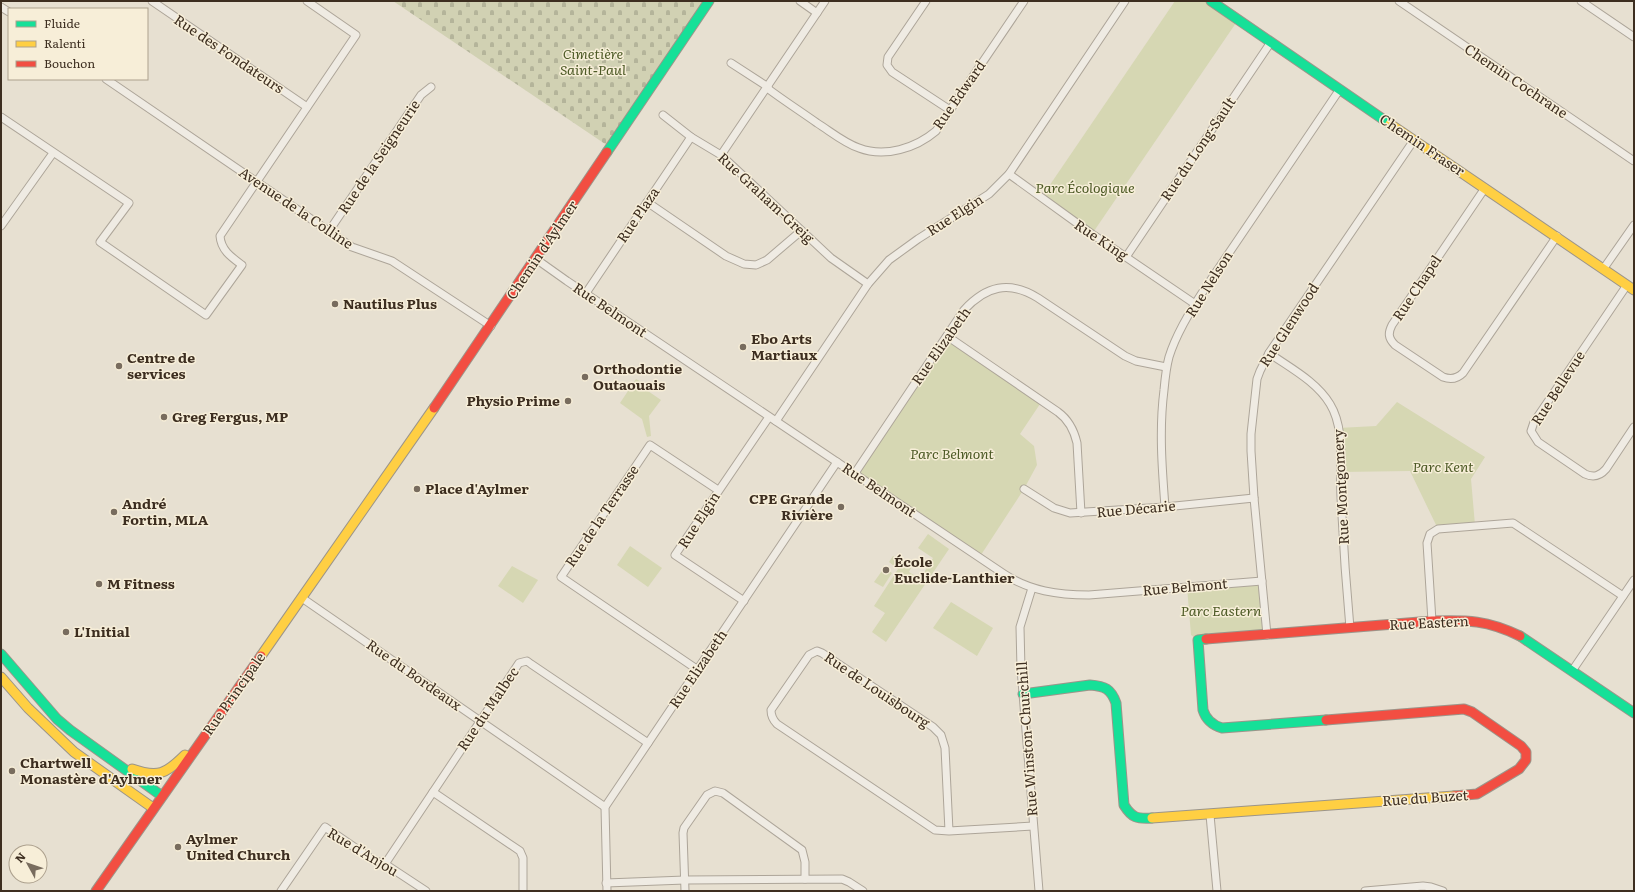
<svg xmlns="http://www.w3.org/2000/svg" width="1635" height="892" viewBox="0 0 1635 892" font-family="Literata,serif">
<style>
.cemetery{fill:url(#cemetery-stones)}
.green{fill:#d6d7b3}
.lines{fill:none;stroke-linecap:round;stroke-linejoin:round}
.street-casing{stroke:#ada599;stroke-width:9}
.fast-casing{stroke:#9c958a;stroke-width:11}
.slow-casing{stroke:#9c958a;stroke-width:11}
.jam-casing{stroke:#9c958a;stroke-width:11}
.street{stroke:#efebe3;stroke-width:7}
.fast{stroke:#16e098;stroke-width:9}
.slow{stroke:#ffcf43;stroke-width:9}
.jam{stroke:#f24e42;stroke-width:9}
.poi-dot{fill:#786c5e;stroke:#f7eed8;stroke-width:1.5}
.labels{text-anchor:middle;stroke-width:3;stroke-linejoin:round;paint-order:stroke}
.street-label{font-size:14px;fill:#3d2e20;stroke:#f7eed8}
.park-label{font-size:14px;font-style:italic;fill:#4d5a26;stroke:#f7eed8}
.poi-label{font-size:14px;font-weight:bold;fill:#3d2e20;stroke:#f7eed8;text-anchor:start}
</style>
<defs>
<pattern id="cemetery-stones" width="16" height="16" patternUnits="userSpaceOnUse"><rect width="16" height="16" fill="#d1d1b3"/><path d="M2 7V4a2 2 0 0 1 4 0v3zM10 15v-3a2 2 0 0 1 4 0v3z" fill="#b4b49a"/></pattern>
</defs>
<rect width="100%" height="100%" fill="#e7e0d1"/>
<polygon class="cemetery" points="393,1 709,1 611,148"/>
<g class="green">
<polygon points="1175,1 1211,1 1238,20 1092,234 1041,198"/>
<polygon points="947,336 1042,401 1020,434 1034,446 1037,465 1024,489 979,558 855,473"/>
<polygon points="636,379 643,383 645,389 661,400 649,416 651,436 647,437 642,419 620,403"/>
<polygon points="1397,402 1485,457 1471,479 1475,525 1438,529 1410,471 1341,472 1338,428 1376,426"/>
<polygon points="928,534 949,549 886,642 872,632 885,613 874,606 898,569 889,562 893,556 911,568 909,572 920,579 933,558 918,548"/>
<polygon points="630,546 662,568 648,587 617,565"/>
<polygon points="512,566 538,580 523,603 498,586"/>
<polygon points="884,568 892,573 883,587 874,582"/>
<polygon points="1262,581 1267,635 1198,640 1191,635 1187,587"/>
<polygon points="951,602 993,628 977,656 933,628"/>
</g>
<g class="lines">
<defs>
<g id="street">
<polyline points="152,1 307,107"/>
<polyline points="800,1 817,13"/>
<polyline points="926,1 888,57 887,65 892,72 950,110"/>
<polyline points="1399,1 1634,161"/>
<polyline points="1581,1 1634,37"/>
<polyline points="1,7 9,12"/>
<polyline points="731,63 768,87"/>
<polyline points="106,79 352,247 392,261 491,326"/>
<path d="M767,88C783,100 800,111 817,123C830,131 844,143 859,148C885,158 916,148 936,131L1024,1"/>
<polyline points="663,115 691,137 721,155 831,258 868,284"/>
<path d="M1,117L129,203L100,242L206,315L242,265C231,257 221,250 220,236L356,35L307,1"/>
<polyline points="721,155 825,1"/>
<polyline points="1009,174 1092,234 1195,304"/>
<path d="M1485,188L1392,325C1388,333 1388,338 1395,345L1443,377C1451,380 1457,379 1463,373L1557,236"/>
<polyline points="647,202 726,256 744,264 756,265 767,260 801,231"/>
<polyline points="1,226 53,153"/>
<polyline points="329,231 421,95 431,87"/>
<polyline points="1126,257 1271,42"/>
<path d="M536,259L567,281L1004,574C1030,591 1058,595 1089,595L1262,581"/>
<polyline points="1604,268 1634,225"/>
<path d="M1627,285L1534,422L1531,431L1538,442L1585,474C1594,478 1600,476 1606,469L1634,427"/>
<polyline points="586,293 691,137"/>
<path d="M947,336L1058,412C1069,420 1074,430 1077,443L1081,513"/>
<path d="M1269,353C1290,368 1316,381 1330,404C1346,430 1339,467 1341,497C1343,540 1346,584 1350,628"/>
<polyline points="776,421 868,284 889,260 918,239 989,194 1009,174 1125,1"/>
<path d="M855,473L964,310C986,286 1009,280 1038,298L1125,356L1136,361L1166,367"/>
<polyline points="1024,489 1054,508 1070,513 1165,507 1254,498"/>
<path d="M1165,507C1162,468 1159,429 1164,390C1165,379 1166,368 1169,357C1177,331 1193,306 1208,284L1340,89"/>
<polyline points="1032,588 1020,627 1021,669 1039,891"/>
<polyline points="302,598 605,807"/>
<polyline points="744,601 675,555 769,417"/>
<polyline points="1432,621 1427,543 1430,534 1438,529 1513,523 1623,596"/>
<polyline points="1267,635 1254,498 1251,451 1251,434 1257,379 1260,371 1269,353 1414,140"/>
<polyline points="698,670 561,577 650,445 718,490"/>
<polyline points="1572,671 1634,580"/>
<polyline points="433,792 520,851 523,858 523,891"/>
<polyline points="1210,815 1217,891"/>
<path d="M949,831L945,748L941,735L933,727L822,653L817,651L809,655L771,710C771,716 773,720 777,724L935,830L949,831L1033,826"/>
<polyline points="385,864 519,663 527,661 531,664 648,743"/>
<polyline points="606,883 685,880 842,879 849,882 863,891"/>
<polyline points="281,891 325,827 373,860 385,864 426,891"/>
<polyline points="607,891 605,807 837,462"/>
<polyline points="685,891 683,833 684,828 707,795 715,791 723,793 802,850 805,862 805,879"/>
<polyline points="1365,891 1423,886 1431,887 1443,891"/>
</g>
<g id="fast">
<polyline points="1211,1 1390,124"/>
<polyline points="607,152 709,1"/>
<polyline points="1520,636 1634,713"/>
<path d="M1206,639L1198,640L1203,710C1206,720 1212,725 1222,728L1326,720"/>
<polyline points="1,654 57,719 70,730 162,796"/>
<path d="M1023,694L1090,685C1105,686 1111,689 1116,703L1124,805C1132,818 1137,819 1152,818"/>
</g>
<g id="slow">
<polyline points="1390,124 1634,290"/>
<polyline points="261,656 434,408"/>
<polyline points="1,677 28,708 74,752 153,808"/>
<path d="M132,769C158,778 166,774 185,755"/>
<polyline points="1152,818 1454,796"/>
</g>
<g id="jam">
<polyline points="434,408 607,152"/>
<path d="M1206,639L1432,621C1468,620 1487,620 1520,636"/>
<polyline points="1326,720 1464,709 1472,712 1521,746 1526,752 1526,760 1519,769 1477,794 1454,796"/>
<polyline points="96,891 261,656"/>
</g>
</defs>
<use href="#street" class="street-casing"/>
<use href="#fast" class="fast-casing"/>
<use href="#slow" class="slow-casing"/>
<use href="#jam" class="jam-casing"/>
<use href="#street" class="street"/>
<use href="#fast" class="fast"/>
<use href="#slow" class="slow"/>
<use href="#jam" class="jam"/>
</g>
<g class="poi-dot">
<circle cx="335" cy="304" r="4"/>
<circle cx="743" cy="347" r="4"/>
<circle cx="119" cy="366" r="4"/>
<circle cx="585" cy="377" r="4"/>
<circle cx="568" cy="401" r="4"/>
<circle cx="164" cy="417" r="4"/>
<circle cx="417" cy="489" r="4"/>
<circle cx="841" cy="507" r="4"/>
<circle cx="114" cy="512" r="4"/>
<circle cx="886" cy="570" r="4"/>
<circle cx="99" cy="584" r="4"/>
<circle cx="66" cy="632" r="4"/>
<circle cx="12" cy="771" r="4"/>
<circle cx="178" cy="847" r="4"/>
</g>
<g class="labels">
<g class="street-label">
<text transform="translate(229 54) rotate(34)" y="5">Rue des Fondateurs</text>
<text transform="translate(1516 81) rotate(34)" y="5">Chemin Cochrane</text>
<text transform="translate(959 95) rotate(-55)" y="5">Rue Edward</text>
<text transform="translate(1422 145) rotate(34)" y="5">Chemin Fraser</text>
<text transform="translate(1198 149) rotate(-56)" y="5">Rue du Long-Sault</text>
<text transform="translate(379 157) rotate(-56)" y="5">Rue de la Seigneurie</text>
<text transform="translate(766 198) rotate(43)" y="5">Rue Graham-Greig</text>
<text transform="translate(296 208) rotate(34)" y="5">Avenue de la Colline</text>
<text transform="translate(638 215) rotate(-56)" y="5">Rue Plaza</text>
<text transform="translate(955 215) rotate(-33)" y="5">Rue Elgin</text>
<text transform="translate(1101 240) rotate(34)" y="5">Rue King</text>
<text transform="translate(542 250) rotate(-56)" y="5">Chemin d'Aylmer</text>
<text transform="translate(1209 284) rotate(-58)" y="5">Rue Nelson</text>
<text transform="translate(1417 288) rotate(-56)" y="5">Rue Chapel</text>
<text transform="translate(610 310) rotate(34)" y="5">Rue Belmont</text>
<text transform="translate(1289 325) rotate(-57)" y="5">Rue Glenwood</text>
<text transform="translate(941 346) rotate(-55)" y="5">Rue Elizabeth</text>
<text transform="translate(1558 388) rotate(-57)" y="5">Rue Bellevue</text>
<text transform="translate(1341 487) rotate(-93)" y="5">Rue Montgomery</text>
<text transform="translate(879 490) rotate(34)" y="5">Rue Belmont</text>
<text transform="translate(1136 509) rotate(-5)" y="5">Rue Décarie</text>
<text transform="translate(602 516) rotate(-56)" y="5">Rue de la Terrasse</text>
<text transform="translate(699 520) rotate(-57)" y="5">Rue Elgin</text>
<text transform="translate(1185 587) rotate(-5)" y="5">Rue Belmont</text>
<text transform="translate(1429 623) rotate(-3)" y="5">Rue Eastern</text>
<text transform="translate(698 669) rotate(-56)" y="5">Rue Elizabeth</text>
<text transform="translate(414 675) rotate(35)" y="5">Rue du Bordeaux</text>
<text transform="translate(877 690) rotate(34)" y="5">Rue de Louisbourg</text>
<text transform="translate(234 694) rotate(-55)" y="5">Rue Principale</text>
<text transform="translate(488 709) rotate(-56)" y="5">Rue du Malbec</text>
<text transform="translate(1027 739) rotate(-94)" y="5">Rue Winston-Churchill</text>
<text transform="translate(1425 798) rotate(-4)" y="5">Rue du Buzet</text>
<text transform="translate(363 852) rotate(31)" y="5">Rue d'Anjou</text>
</g>
<g class="park-label">
<text x="593" y="59">Cimetière<tspan x="593" dy="16">Saint-Paul</tspan></text>
<text x="1085" y="193">Parc Écologique</text>
<text x="952" y="459">Parc Belmont</text>
<text x="1443" y="472">Parc Kent</text>
<text x="1221" y="616">Parc Eastern</text>
</g>
<g class="poi-label">
<text x="343" y="309">Nautilus Plus</text>
<text x="751" y="344">Ebo Arts<tspan x="751" dy="16">Martiaux</tspan></text>
<text x="127" y="363">Centre de<tspan x="127" dy="16">services</tspan></text>
<text x="593" y="374">Orthodontie<tspan x="593" dy="16">Outaouais</tspan></text>
<text x="560" y="406" text-anchor="end">Physio Prime</text>
<text x="172" y="422">Greg Fergus, MP</text>
<text x="425" y="494">Place d'Aylmer</text>
<text x="833" y="504" text-anchor="end">CPE Grande<tspan x="833" dy="16">Rivière</tspan></text>
<text x="122" y="509">André<tspan x="122" dy="16">Fortin, MLA</tspan></text>
<text x="894" y="567">École<tspan x="894" dy="16">Euclide-Lanthier</tspan></text>
<text x="107" y="589">M Fitness</text>
<text x="74" y="637">L'Initial</text>
<text x="20" y="768">Chartwell<tspan x="20" dy="16">Monastère d'Aylmer</tspan></text>
<text x="186" y="844">Aylmer<tspan x="186" dy="16">United Church</tspan></text>
</g>
</g>
<rect width="1635" height="892" fill="none" stroke="#3d2e20" stroke-width="4"/>
<rect x="8" y="8" width="140" height="72" fill="#f7eed8" stroke="#ada18e"/>
<rect x="16" y="21" width="20" height="6" fill="#16e098" stroke="#ada18e"/>
<text x="44" y="28" font-size="12" fill="#3d2e20">Fluide</text>
<rect x="16" y="41" width="20" height="6" fill="#ffcf43" stroke="#ada18e"/>
<text x="44" y="48" font-size="12" fill="#3d2e20">Ralenti</text>
<rect x="16" y="61" width="20" height="6" fill="#f24e42" stroke="#ada18e"/>
<text x="44" y="68" font-size="12" fill="#3d2e20">Bouchon</text>
<g transform="translate(28 864) rotate(310)"><circle r="19" fill="#f7eed8" stroke="#ada18e"/>
<path d="M0-3L7 15L0 10L-7 15Z" fill="#786c5e"/>
<text y="-6" font-size="11" font-weight="bold" text-anchor="middle" fill="#3d2e20">N</text>
</g>
</svg>
